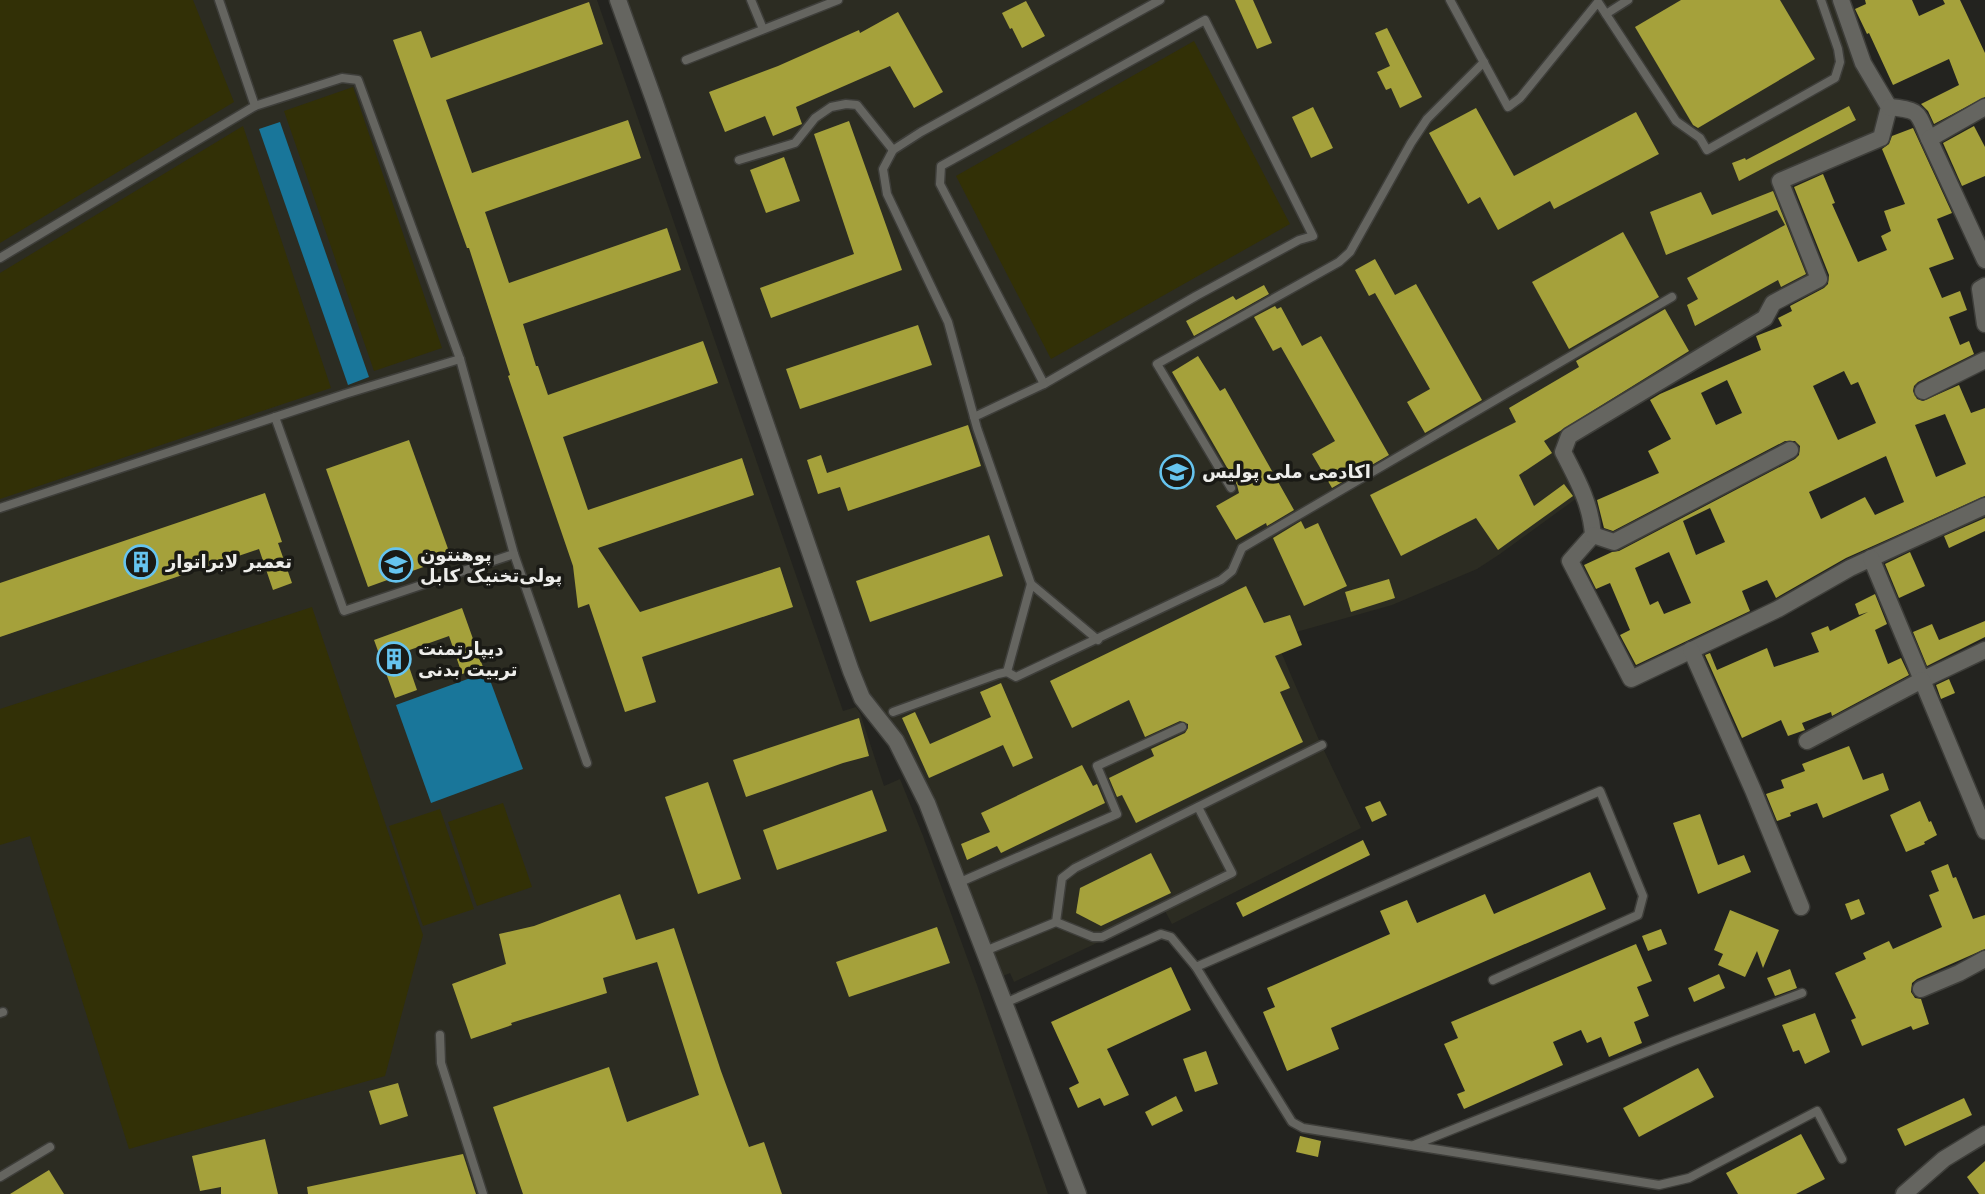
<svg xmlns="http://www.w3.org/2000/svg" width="1985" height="1194" viewBox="0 0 1985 1194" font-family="'DejaVu Sans','Noto Naskh Arabic',sans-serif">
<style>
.built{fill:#2c2c22}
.green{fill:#323006}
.water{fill:#19769a}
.building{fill:#a5a13b;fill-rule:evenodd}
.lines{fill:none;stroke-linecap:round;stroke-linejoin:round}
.service-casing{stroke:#3e3e3a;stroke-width:11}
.minor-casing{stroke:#3e3e3a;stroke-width:19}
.service{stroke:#656560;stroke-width:8}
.minor{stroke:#656560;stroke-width:16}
.labels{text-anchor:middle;stroke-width:7;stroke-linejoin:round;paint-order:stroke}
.poi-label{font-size:18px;font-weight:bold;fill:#ededea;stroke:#1a1a15;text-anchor:start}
</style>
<rect width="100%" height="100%" fill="#23231f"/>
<g class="built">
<polygon points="0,0 597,0 843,711 856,707 860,713 884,786 900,779 923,836 977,985 1048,1194 0,1194"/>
<polygon points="618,0 1841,0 1884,98 1881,138 1780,181 1819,279 1570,436 1577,498 1500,554 1477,569 1392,605 1275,638 1319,740 1361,828 1172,924 1165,911 1014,982 1010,973 994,980 927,803 862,698"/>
</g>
<g class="green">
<polygon points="0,0 193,0 234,102 0,243"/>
<polygon points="1194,41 1290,224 1051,359 956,176"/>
<polygon points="353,87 442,348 374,371 284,111"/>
<polygon points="243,126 331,388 0,499 0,273"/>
<polygon points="312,607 423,935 385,1076 129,1149 30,836 0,845 0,709"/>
<polygon points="503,803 532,887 477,906 448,822"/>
<polygon points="440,809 474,909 423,926 389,826"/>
</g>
<g class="water">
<polygon points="280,122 369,377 348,385 259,129"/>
<polygon points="487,672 523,769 431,803 396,705"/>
</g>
<g class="building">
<polygon points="1235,0 1253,0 1272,43 1257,49"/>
<polygon points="1681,0 1780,0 1815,59 1698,128 1693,125 1635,27"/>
<polygon points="1865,0 1912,0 1919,16 1945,4 1943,0 1960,0 1985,53 1985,97 1934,124 1928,111 1921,104 1959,85 1949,59 1893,85 1869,33 1867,34 1855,9 1866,4"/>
<polygon points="1026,1 1045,36 1022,48 1012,28 1010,29 1002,13"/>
<polygon points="589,2 603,44 446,100 472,173 628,120 641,158 485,212 509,283 667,228 681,270 523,324 536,366 538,366 548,395 703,341 718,383 563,437 588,510 742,458 754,495 598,548 640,612 780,567 793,607 642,657 656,702 625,712 589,604 578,608 573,566 508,376 510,375 469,248 467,248 393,40 421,31 431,58"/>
<polygon points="898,12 943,92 914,108 890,66 796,107 802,124 773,136 765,116 725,132 709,92 778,66 859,30 860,33"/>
<polygon points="1387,28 1422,97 1400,108 1391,88 1386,90 1377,72 1390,66 1375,33"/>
<polygon points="1849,106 1856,120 1739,181 1732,163 1745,158 1746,160"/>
<polygon points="1313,107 1333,148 1311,158 1292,117"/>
<polygon points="1476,108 1514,176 1636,112 1659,154 1554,209 1550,201 1498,230 1480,197 1468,204 1429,133"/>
<polygon points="849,121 902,270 771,318 760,288 854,254 814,134"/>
<polygon points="1974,126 1985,147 1985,176 1962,186 1943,143"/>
<path d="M1913,128L1952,213L1937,219L1954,259L1929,268L1942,298L1960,291L1967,310L1949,317L1960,345L1969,341L1974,354L1918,382L1914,386L1913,391L1917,399L1923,401L1959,385L1971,413L1985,408V496L1846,558L1776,598L1767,580L1742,591L1750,611L1636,665L1620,635L1630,630L1610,583L1596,589L1584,565L1612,552L1619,551L1795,459L1799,455L1800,446L1795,441H1785L1613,531L1604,528L1597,500L1659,473L1648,451L1671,439L1650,400L1660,394L1761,350L1756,336L1782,326L1778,318L1792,311L1790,306L1824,288L1828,284L1829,275L1794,187L1823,174L1835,203L1832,204L1858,262L1887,250L1881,236L1891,231L1884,211L1905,204L1882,149L1889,144L1892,136ZM1844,371L1851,385L1858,382L1876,423L1838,440L1813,386ZM1727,380L1742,413L1716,425L1701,393ZM1945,414L1966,464L1936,477L1915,425ZM1886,456L1904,502L1875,515L1865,497L1821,519L1809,492ZM1710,508L1725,542L1696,555L1683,521ZM1669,552L1691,603L1664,614L1658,601L1650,605L1635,568Z"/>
<polygon points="784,157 800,201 766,213 750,170"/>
<polygon points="1773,191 1806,274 1781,287 1778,280 1695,326 1687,305 1698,299 1687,278 1785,225 1777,210 1666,255 1650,212 1701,192 1712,215"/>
<polygon points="1623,232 1659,297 1569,349 1532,282"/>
<polygon points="1375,259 1395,295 1416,284 1482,400 1425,433 1407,402 1430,389 1375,293 1369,296 1355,270"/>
<polygon points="1264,285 1269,294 1194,336 1186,321 1233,296 1236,300"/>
<polygon points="1275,306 1277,309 1281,307 1302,346 1321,336 1389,455 1332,488 1312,454 1335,441 1281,347 1273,351 1254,317"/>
<polygon points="1665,309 1689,351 1544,441 1552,453 1519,475 1534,506 1564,484 1573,496 1498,550 1476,518 1401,556 1370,495 1516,422 1509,408 1579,367 1576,361"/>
<polygon points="918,325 932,365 800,409 786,369"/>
<polygon points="1198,356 1220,391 1225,388 1294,510 1267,526 1266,523 1236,540 1216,506 1239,493 1237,485 1172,372"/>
<polygon points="968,425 981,466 848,511 840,487 818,494 807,460 821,455 827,473"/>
<polygon points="409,440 451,557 368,587 326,469"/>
<polygon points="265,493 282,542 278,543 292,583 273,590 259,549 0,637 0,583"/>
<polygon points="1985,518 1985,531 1949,548 1944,536"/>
<polygon points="1301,521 1305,529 1318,523 1347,586 1304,606 1273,538"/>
<polygon points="989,535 1003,576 870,622 856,581"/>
<polygon points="1910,552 1925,586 1899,598 1885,564"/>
<polygon points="1389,579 1395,598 1351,612 1345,592"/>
<polygon points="1246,586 1264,623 1290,615 1302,645 1275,656 1290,688 1280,692 1303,742 1136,823 1122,795 1117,797 1109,778 1154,756 1151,749 1185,733 1188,728 1188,724 1180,721 1145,737 1129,700 1072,728 1050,681"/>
<polygon points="1875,594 1887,624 1875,630 1888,664 1901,658 1909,675 1832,716 1831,712 1802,723 1805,730 1788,736 1781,720 1742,738 1705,655 1710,653 1717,670 1767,648 1774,667 1819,652 1811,633 1828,626 1830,631 1868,612 1859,615 1855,604"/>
<polygon points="462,608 483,667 462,674 449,636 404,652 417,690 395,698 374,640"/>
<polygon points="1985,621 1985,637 1927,666 1913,632 1932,624 1939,640"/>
<polygon points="1949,679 1955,693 1941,699 1936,685"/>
<polygon points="1001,683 1033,758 1013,767 1003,745 929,778 902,718 915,712 930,744 991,717 980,692"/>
<polygon points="859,718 869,756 843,763 746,797 733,760"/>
<polygon points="1849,746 1863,780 1883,773 1889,790 1823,818 1817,803 1790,813 1791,816 1777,821 1766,794 1784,788 1781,780 1805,771 1802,764"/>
<polygon points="1082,765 1093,786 1097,784 1105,803 1001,853 997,846 967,860 961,844 990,832 981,813"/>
<polygon points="708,782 741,879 698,894 665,797"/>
<polygon points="872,790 887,831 777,870 763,830"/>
<polygon points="1380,801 1387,815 1372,822 1365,807"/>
<polygon points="1920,801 1929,822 1931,821 1937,835 1924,842 1925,844 1906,852 1890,815"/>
<polygon points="1700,814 1718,865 1744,855 1751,872 1698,894 1673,823"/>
<polygon points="1363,840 1370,855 1243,917 1236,903"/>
<polygon points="1151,853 1171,893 1101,926 1076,913 1080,888"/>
<polygon points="1948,864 1953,878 1956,877 1973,919 1985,915 1985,949 1917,979 1912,983 1911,992 1915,998 1921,999 1929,1024 1913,1030 1911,1026 1862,1046 1851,1020 1856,1018 1835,973 1866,959 1863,953 1889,941 1893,949 1942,927 1929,895 1939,891 1931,871"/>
<polygon points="1590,872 1606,909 1331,1028 1339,1049 1287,1071 1263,1012 1275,1007 1267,988 1390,934 1380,911 1407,900 1417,923 1485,894 1494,914"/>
<polygon points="620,894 636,940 674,928 721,1071 749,1147 764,1142 782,1194 523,1194 493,1107 609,1067 627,1122 699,1095 657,962 603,978 607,993 511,1023 512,1025 471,1039 452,984 506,964 499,934 534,926"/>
<polygon points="1859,899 1865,914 1851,920 1845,904"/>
<polygon points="1730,910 1779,930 1763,968 1757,951 1745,977 1718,965 1723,954 1714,950"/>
<polygon points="937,927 950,963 849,997 836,962"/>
<polygon points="1661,929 1667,944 1648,951 1642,936"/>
<polygon points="1636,944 1652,981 1637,987 1649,1016 1634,1022 1642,1043 1609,1057 1601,1037 1587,1043 1581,1030 1553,1042 1563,1065 1464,1109 1457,1094 1465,1091 1444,1044 1458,1038 1451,1022"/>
<polygon points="1171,967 1191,1010 1107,1049 1129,1095 1104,1106 1100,1098 1078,1108 1069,1088 1079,1083 1051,1022"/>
<polygon points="1790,969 1797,988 1775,996 1767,978"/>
<polygon points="1719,974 1725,988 1694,1002 1688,988"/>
<polygon points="1815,1013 1830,1052 1805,1064 1799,1050 1793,1052 1782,1025"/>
<polygon points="1206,1051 1218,1084 1195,1092 1183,1059"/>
<polygon points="1698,1068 1714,1097 1639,1137 1623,1108"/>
<polygon points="398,1083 408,1116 380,1125 369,1091"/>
<polygon points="1176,1096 1183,1111 1152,1126 1145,1112"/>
<polygon points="1964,1098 1972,1115 1905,1146 1897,1129"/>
<polygon points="1801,1134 1825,1179 1796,1194 1738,1194 1726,1173"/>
<polygon points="1300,1136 1321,1141 1318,1157 1296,1152"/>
<polygon points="265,1139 278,1194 221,1194 221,1187 200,1191 192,1156"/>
<polygon points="463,1154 476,1194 308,1194 307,1187"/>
<polygon points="1985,1161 1985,1194 1979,1194 1967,1177"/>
<polygon points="49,1170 64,1194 10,1194"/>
</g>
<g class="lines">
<defs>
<g id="service">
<polyline points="751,0 763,29"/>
<polyline points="1450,0 1508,107 1520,98 1598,2 1676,121 1700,138 1707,150 1835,78 1840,62 1838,49 1821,0"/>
<polyline points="1606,14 1628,0"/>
<polygon points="1205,20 1313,236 1299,240 1196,296 1044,384 940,184 941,166"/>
<polyline points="686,60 838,0"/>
<polyline points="255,106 342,78 358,80 460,359 514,554 587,763"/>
<polyline points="739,160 795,143 815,118 831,107 846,104 857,105 893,150"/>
<polyline points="0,258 255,106 219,0"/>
<polyline points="275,417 344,611 514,554"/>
<polyline points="974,417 1044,384"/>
<polyline points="1231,488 1157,364 1339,262 1350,252 1411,143 1427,119 1484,62"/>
<polyline points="0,508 345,394 460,359"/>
<polyline points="1031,584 977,428 948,322 887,194 883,169 893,150 921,132 1160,0"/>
<polyline points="1007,672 1031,584 1098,640"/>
<polyline points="893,712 998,674 1007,672 1016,677 1221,580 1232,571 1242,548 1672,297"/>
<polyline points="958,883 1117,814 1097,766 1182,727"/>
<polyline points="1056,922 1093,937 1102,937 1232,873 1198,807"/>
<polyline points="985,951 1056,922 1062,878 1075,868 1322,745"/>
<polyline points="1196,967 1292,1122 1303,1128 1659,1185 1689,1178 1817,1111 1842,1159"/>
<polyline points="1005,1003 1161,934 1171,937 1196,967 1600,791 1643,896 1638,915 1493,980"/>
<polyline points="0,1013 3,1012"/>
<polyline points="440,1035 441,1063 483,1194"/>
<polyline points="1414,1145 1674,1041 1802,993"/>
<polyline points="0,1177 50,1147"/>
</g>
<g id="minor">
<polyline points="618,0 654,100 851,671 862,698 896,741 927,803 1078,1194"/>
<path d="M1841,0L1863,63L1889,107L1881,138L1780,181L1819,279L1773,303L1765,318L1569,436L1563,452C1577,479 1591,504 1593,535L1570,561L1631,679L1778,609L1850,568L1985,506"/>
<path d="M1889,107C1921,110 1917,112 1929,139"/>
<polyline points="1985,107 1929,139 1985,260"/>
<polyline points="1985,286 1980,289 1985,324"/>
<polyline points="1923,391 1985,360"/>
<polyline points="1593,535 1614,542 1790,450"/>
<polyline points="1871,558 1922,680 1985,650"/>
<polyline points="1691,650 1753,790 1801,907"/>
<polyline points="1807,741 1922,680 1985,831"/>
<polyline points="1921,989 1959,973 1985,959"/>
<polyline points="1904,1194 1944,1159 1985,1134"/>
</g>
</defs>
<use href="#service" class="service-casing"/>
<use href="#minor" class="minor-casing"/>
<use href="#service" class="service"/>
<use href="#minor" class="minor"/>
</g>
<defs>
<symbol id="university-ring" viewBox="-11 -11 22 22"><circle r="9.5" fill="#1a1a15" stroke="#66c4ef" stroke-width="1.5"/><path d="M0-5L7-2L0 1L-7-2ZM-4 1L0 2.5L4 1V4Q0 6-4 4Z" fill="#66c4ef"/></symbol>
<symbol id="building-ring" viewBox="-11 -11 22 22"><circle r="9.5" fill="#1a1a15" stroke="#66c4ef" stroke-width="1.5"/><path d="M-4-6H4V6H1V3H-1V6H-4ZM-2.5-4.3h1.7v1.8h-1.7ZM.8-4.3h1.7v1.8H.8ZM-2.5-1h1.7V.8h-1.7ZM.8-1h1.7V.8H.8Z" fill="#66c4ef"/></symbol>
</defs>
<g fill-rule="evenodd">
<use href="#university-ring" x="1158" y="453" width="38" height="38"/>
<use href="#building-ring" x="122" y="543" width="38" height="38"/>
<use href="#university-ring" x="377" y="546" width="38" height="38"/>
<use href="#building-ring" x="375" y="640" width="38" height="38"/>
</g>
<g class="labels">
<g class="poi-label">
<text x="1202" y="478">اکادمی ملی پولیس</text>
<text x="420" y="561">پوهنتون<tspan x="420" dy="21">پولی‌تخنیک کابل</tspan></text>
<text x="166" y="568">تعمیر لابراتوار</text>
<text x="418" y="655">دیپارتمنت<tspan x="418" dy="21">تربیت بدنی</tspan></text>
</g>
</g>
</svg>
